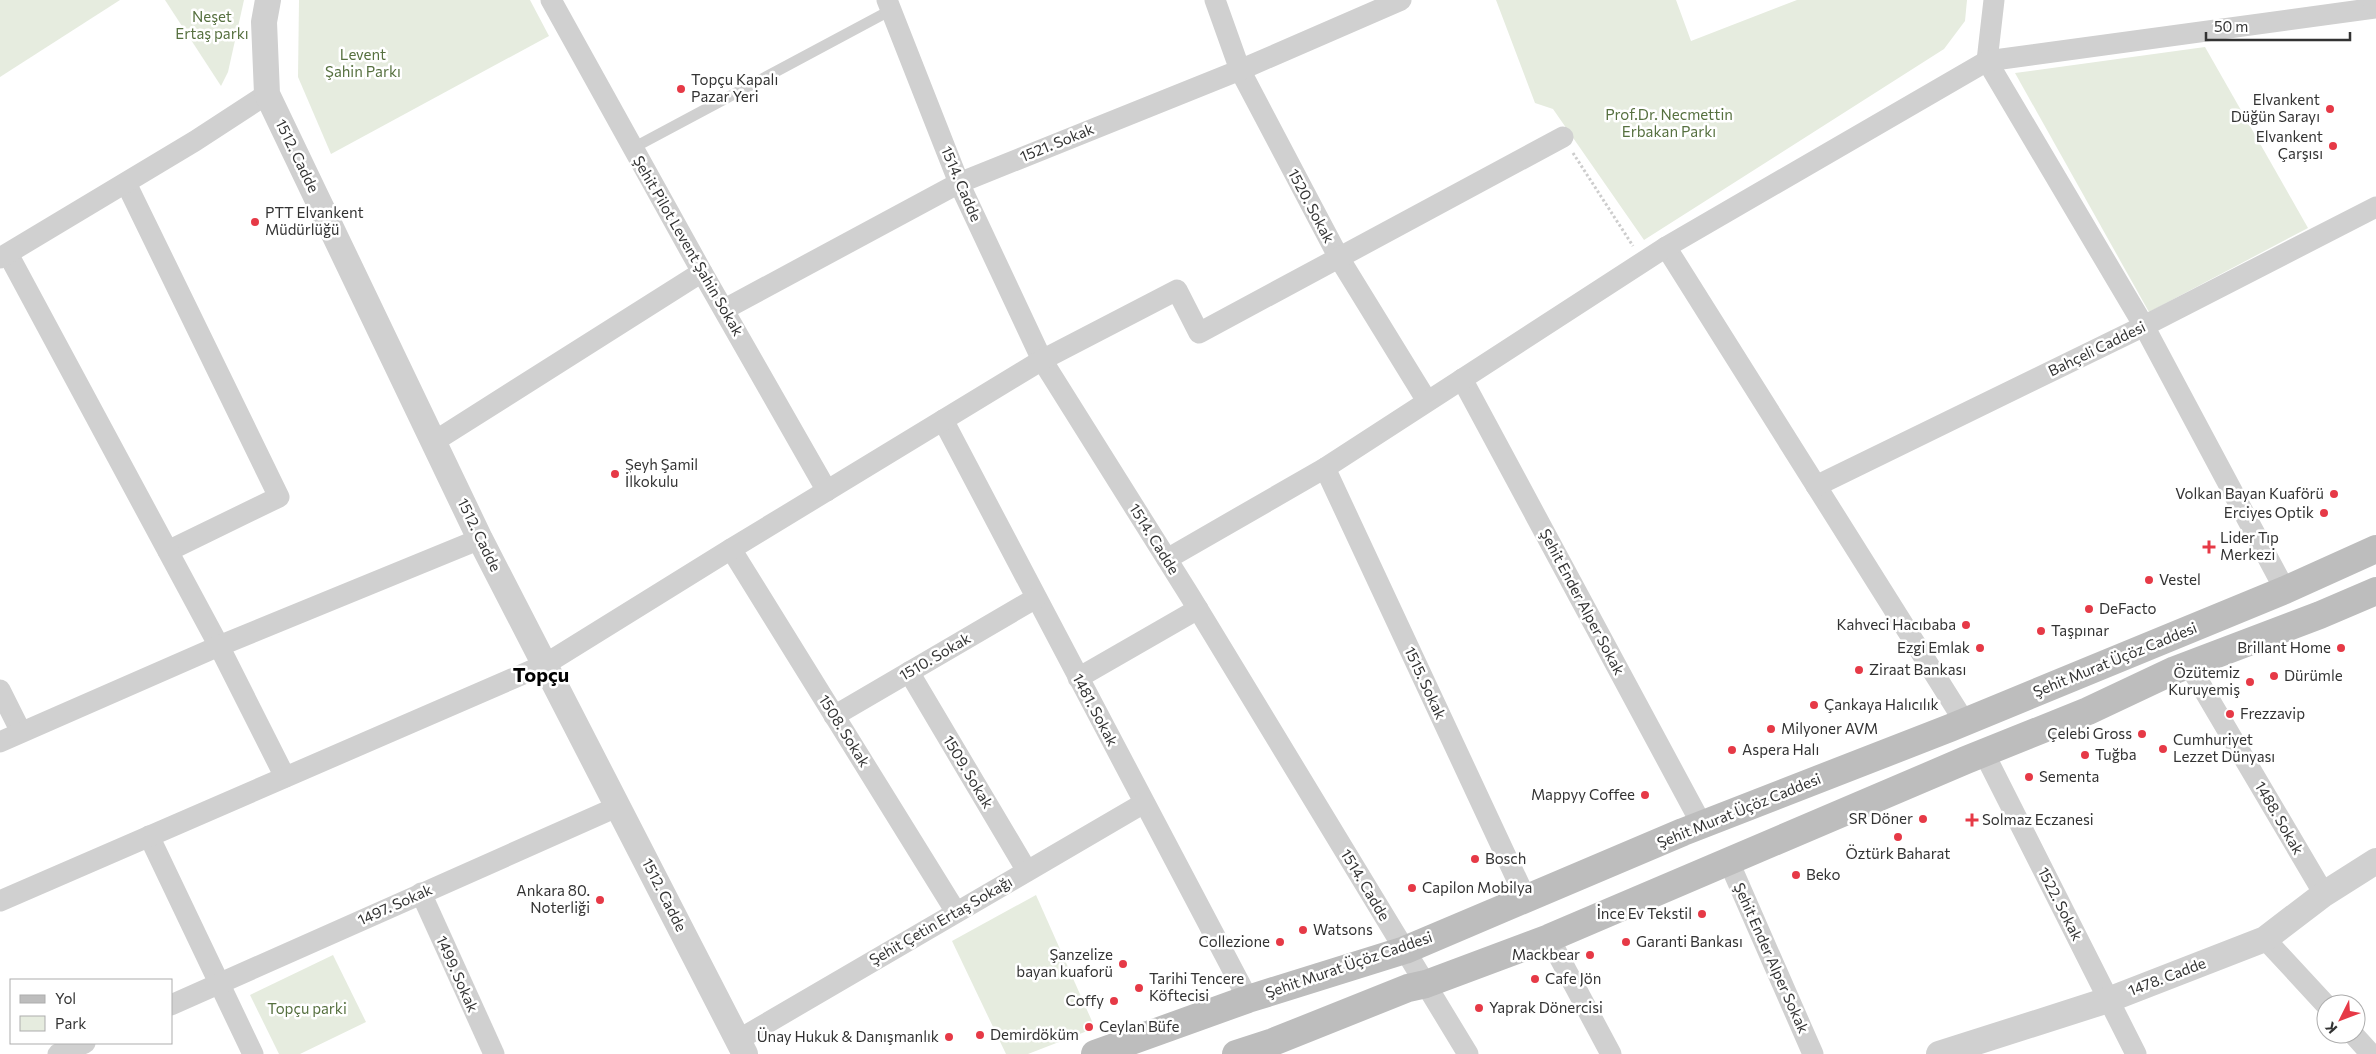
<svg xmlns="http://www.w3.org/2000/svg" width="2376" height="1054" viewBox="0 0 2376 1054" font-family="Commissioner,sans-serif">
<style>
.green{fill:#e6ecdf}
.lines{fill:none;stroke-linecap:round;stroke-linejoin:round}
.path{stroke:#cdcdcd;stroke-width:3;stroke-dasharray:2.5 2.5;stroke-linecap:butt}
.service{stroke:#d0d0d0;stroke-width:11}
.minor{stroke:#d0d0d0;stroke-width:21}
.tertiary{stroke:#d0d0d0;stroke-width:26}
.secondary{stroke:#bdbdbd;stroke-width:28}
.poi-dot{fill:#e63946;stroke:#fff;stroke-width:2}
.labels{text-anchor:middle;stroke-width:5;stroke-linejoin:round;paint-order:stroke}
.park-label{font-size:15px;fill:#56703f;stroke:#fff}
.poi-label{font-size:15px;fill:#333;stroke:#fff;text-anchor:start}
.street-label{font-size:15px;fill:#333;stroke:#fff}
.district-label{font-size:20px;font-weight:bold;fill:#000;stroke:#fff}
</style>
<rect width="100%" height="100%" fill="#fff"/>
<g class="green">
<polygon points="0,0 120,0 0,77"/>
<polygon points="165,0 244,0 228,72 221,86"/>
<polygon points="299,0 530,0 549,36 331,154 298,77"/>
<polygon points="1496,0 1676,0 1691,41 1797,0 1967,0 1965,21 1944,49 1644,240 1553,109 1535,103"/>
<polygon points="2205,47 2308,228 2149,312 2015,73"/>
<polygon points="1036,895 1095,1028 1028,1054 1006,1054 952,941"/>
<polygon points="333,955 366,1022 300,1054 279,1054 250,995"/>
</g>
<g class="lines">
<polyline class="path" points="1573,153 1633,246"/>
<polyline class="service" points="633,148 891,10"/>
<g class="minor">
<polyline points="551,0 702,272 827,491"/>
<polyline points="887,0 959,183 1042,360 1190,596 1468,1054"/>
<polyline points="1215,0 1240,70 1339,258 1427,401"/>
<polyline points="1994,0 1987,61 2144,326 2285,590"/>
<polyline points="126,183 279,497 168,551"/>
<polyline points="1666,247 1964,721"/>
<polyline points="8,254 219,646 285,777"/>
<polyline points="0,258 195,141 267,94"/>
<polyline points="725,309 959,183 1240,70 1401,0"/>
<polyline points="1462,379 1702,825"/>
<polyline points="943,420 1248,999"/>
<polyline points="435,441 702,272"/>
<polyline points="1325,468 1526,899"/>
<polyline points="1816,486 2144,326 2376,207"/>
<polyline points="731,549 956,912"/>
<polyline points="1167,559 1325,468 1666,247 1987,61 2376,8"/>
<polyline points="2189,665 2324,894"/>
<polyline points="909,672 1027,871"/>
<polyline points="1078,678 1198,609"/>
<polyline points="0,690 21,732"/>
<polyline points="834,716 1036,598"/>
<polyline points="0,742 219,646 480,539"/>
<polyline points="1984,753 2136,1054"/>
<polyline points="149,836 253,1054"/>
<polyline points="1729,862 1813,1054"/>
<polyline points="421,893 494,1054"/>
<polyline points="0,901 544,665 731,549 1042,360 1177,290 1199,333 1563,137"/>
<polyline points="1549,938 1611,1054"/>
<polyline points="2265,939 2326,1005"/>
<polyline points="171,1005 619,806"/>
<polyline points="2353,1034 2371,1054"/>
<polyline points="738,1040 1144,803"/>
<polyline points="58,1054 85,1043"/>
</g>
<g class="tertiary">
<polyline points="268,0 264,22 267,94 480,539 745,1054"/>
<polyline points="2375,0 2376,3"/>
<polyline points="1939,1054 2108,1000 2265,939 2324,894 2376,861"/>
</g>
<g class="secondary">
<polyline points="1095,1054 1248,999 1405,950 1683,832 1950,728 2285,590 2376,549"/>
<polyline points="1236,1054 1273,1042 1408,988 1426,984 1549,938 1966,760 2088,711 2175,670 2320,615 2376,591"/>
</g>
</g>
<g class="poi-dot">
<circle cx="681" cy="89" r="5"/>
<circle cx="2330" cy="109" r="5"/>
<circle cx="2333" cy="146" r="5"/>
<circle cx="255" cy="222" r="5"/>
<circle cx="615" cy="474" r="5"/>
<circle cx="2334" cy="494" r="5"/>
<circle cx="2324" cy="513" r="5"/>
<path d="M2206.5 539.5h5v5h5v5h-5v5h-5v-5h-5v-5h5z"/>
<circle cx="2149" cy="580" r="5"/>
<circle cx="2089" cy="609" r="5"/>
<circle cx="1966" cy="625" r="5"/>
<circle cx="2041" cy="631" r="5"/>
<circle cx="1980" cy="648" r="5"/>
<circle cx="2341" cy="648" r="5"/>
<circle cx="1859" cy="670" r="5"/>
<circle cx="2274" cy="676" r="5"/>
<circle cx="2250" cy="682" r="5"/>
<circle cx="1814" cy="705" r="5"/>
<circle cx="2230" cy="714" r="5"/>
<circle cx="1771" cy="729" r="5"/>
<circle cx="2142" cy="734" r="5"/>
<circle cx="2163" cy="749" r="5"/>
<circle cx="1732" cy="750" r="5"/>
<circle cx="2085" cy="755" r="5"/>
<circle cx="2029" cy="777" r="5"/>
<circle cx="1645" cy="795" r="5"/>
<circle cx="1923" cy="819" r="5"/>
<path d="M1969.5 812.5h5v5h5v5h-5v5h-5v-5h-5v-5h5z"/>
<circle cx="1898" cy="837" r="5"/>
<circle cx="1475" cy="859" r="5"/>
<circle cx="1796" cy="875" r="5"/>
<circle cx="1412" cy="888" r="5"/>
<circle cx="600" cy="900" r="5"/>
<circle cx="1702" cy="914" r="5"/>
<circle cx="1303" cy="930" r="5"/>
<circle cx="1280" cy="942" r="5"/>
<circle cx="1626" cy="942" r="5"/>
<circle cx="1590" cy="955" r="5"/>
<circle cx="1123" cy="964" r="5"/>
<circle cx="1535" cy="979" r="5"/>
<circle cx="1139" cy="988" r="5"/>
<circle cx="1114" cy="1001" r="5"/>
<circle cx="1479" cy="1008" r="5"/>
<circle cx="1089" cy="1027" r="5"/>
<circle cx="980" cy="1035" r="5"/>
<circle cx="949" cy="1037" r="5"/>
</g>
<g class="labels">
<g class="park-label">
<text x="212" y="22">Neşet<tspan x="212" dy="17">Ertaş parkı</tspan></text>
<text x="363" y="60">Levent<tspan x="363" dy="17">Şahin Parkı</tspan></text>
<text x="1669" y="120">Prof.Dr. Necmettin<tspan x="1669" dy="17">Erbakan Parkı</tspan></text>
<text x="307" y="1014">Topçu parki</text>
</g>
<g class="poi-label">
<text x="691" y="85">Topçu Kapalı<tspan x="691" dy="17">Pazar Yeri</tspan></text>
<text x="2320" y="105" text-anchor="end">Elvankent<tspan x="2320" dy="17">Düğün Sarayı</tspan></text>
<text x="2323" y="142" text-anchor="end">Elvankent<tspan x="2323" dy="17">Çarşısı</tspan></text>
<text x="265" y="218">PTT Elvankent<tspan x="265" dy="17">Müdürlüğü</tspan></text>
<text x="625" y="470">Şeyh Şamil<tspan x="625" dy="17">İlkokulu</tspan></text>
<text x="2324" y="499" text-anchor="end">Volkan Bayan Kuaförü</text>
<text x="2314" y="518" text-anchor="end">Erciyes Optik</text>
<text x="2220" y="543">Lider Tıp<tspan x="2220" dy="17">Merkezi</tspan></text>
<text x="2159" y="585">Vestel</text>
<text x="2099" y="614">DeFacto</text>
<text x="1956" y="630" text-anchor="end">Kahveci Hacıbaba</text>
<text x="2051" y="636">Taşpınar</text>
<text x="1970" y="653" text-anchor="end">Ezgi Emlak</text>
<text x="2331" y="653" text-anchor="end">Brillant Home</text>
<text x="1869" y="675">Ziraat Bankası</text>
<text x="2240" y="678" text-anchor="end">Özütemiz<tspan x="2240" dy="17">Kuruyemiş</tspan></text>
<text x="2284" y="681">Dürümle</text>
<text x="1824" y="710">Çankaya Halıcılık</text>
<text x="2240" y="719">Frezzavip</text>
<text x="1781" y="734">Milyoner AVM</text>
<text x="2132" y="739" text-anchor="end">Çelebi Gross</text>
<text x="2173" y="745">Cumhuriyet<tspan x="2173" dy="17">Lezzet Dünyası</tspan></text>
<text x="1742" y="755">Aspera Halı</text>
<text x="2095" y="760">Tuğba</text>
<text x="2039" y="782">Sementa</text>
<text x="1635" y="800" text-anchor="end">Mappyy Coffee</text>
<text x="1913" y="824" text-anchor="end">SR Döner</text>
<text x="1982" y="825">Solmaz Eczanesi</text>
<text x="1898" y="859" text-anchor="middle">Öztürk Baharat</text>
<text x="1485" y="864">Bosch</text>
<text x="1806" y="880">Beko</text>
<text x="1422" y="893">Capilon Mobilya</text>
<text x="590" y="896" text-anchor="end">Ankara 80.<tspan x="590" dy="17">Noterliği</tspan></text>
<text x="1692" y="919" text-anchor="end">İnce Ev Tekstil</text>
<text x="1313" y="935">Watsons</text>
<text x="1270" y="947" text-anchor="end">Collezione</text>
<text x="1636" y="947">Garanti Bankası</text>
<text x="1113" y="960" text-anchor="end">Şanzelize<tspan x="1113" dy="17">bayan kuaforü</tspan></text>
<text x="1580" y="960" text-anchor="end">Mackbear</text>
<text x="1149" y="984">Tarihi Tencere<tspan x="1149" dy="17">Köftecisi</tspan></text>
<text x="1545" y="984">Cafe Jön</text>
<text x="1104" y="1006" text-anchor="end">Coffy</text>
<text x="1489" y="1013">Yaprak Dönercisi</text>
<text x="1099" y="1032">Ceylan Büfe</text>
<text x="990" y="1040">Demirdöküm</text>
<text x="939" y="1042" text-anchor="end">Ünay Hukuk &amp; Danışmanlık</text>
</g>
<g class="street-label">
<text transform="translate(1057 143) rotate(-22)" y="5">1521. Sokak</text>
<text transform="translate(297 156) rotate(64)" y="5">1512. Cadde</text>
<text transform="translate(961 184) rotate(67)" y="5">1514. Cadde</text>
<text transform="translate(1311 206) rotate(62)" y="5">1520. Sokak</text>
<text transform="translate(688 246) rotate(60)" y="5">Şehit Pilot Levent Şahin Sokak</text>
<text transform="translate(2097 349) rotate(-26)" y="5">Bahçeli Caddesi</text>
<text transform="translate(479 535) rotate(64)" y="5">1512. Cadde</text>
<text transform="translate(1154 539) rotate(58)" y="5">1514. Cadde</text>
<text transform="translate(1582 602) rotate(62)" y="5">Şehit Ender Alper Sokak</text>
<text transform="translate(935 657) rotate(-30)" y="5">1510. Sokak</text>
<text transform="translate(2115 660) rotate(-22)" y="5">Şehit Murat Üçöz Caddesi</text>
<text transform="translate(1425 683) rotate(65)" y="5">1515. Sokak</text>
<text transform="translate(1095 710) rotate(62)" y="5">1481. Sokak</text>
<text transform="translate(844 731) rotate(58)" y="5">1508. Sokak</text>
<text transform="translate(968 772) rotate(59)" y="5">1509. Sokak</text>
<text transform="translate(1739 811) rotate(-22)" y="5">Şehit Murat Üçöz Caddesi</text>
<text transform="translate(2279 818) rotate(60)" y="5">1488. Sokak</text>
<text transform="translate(1365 885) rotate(59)" y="5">1514. Cadde</text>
<text transform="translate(664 895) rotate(63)" y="5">1512. Cadde</text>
<text transform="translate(2060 904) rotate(63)" y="5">1522. Sokak</text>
<text transform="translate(395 905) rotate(-24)" y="5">1497. Sokak</text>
<text transform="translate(941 921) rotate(-30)" y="5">Şehit Çetin Ertaş Sokağı</text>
<text transform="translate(1771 958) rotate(66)" y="5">Şehit Ender Alper Sokak</text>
<text transform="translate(1349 965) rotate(-19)" y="5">Şehit Murat Üçöz Caddesi</text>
<text transform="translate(457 974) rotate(66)" y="5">1499. Sokak</text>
<text transform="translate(2167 977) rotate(-21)" y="5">1478. Cadde</text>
</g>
<g class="district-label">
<text x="541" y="682">Topçu</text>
</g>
</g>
<rect x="10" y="979" width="162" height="65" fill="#ffffff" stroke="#adadad"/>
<rect x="20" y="995" width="25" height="8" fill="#bdbdbd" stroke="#adadad"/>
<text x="55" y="1004" font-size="15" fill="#333333">Yol</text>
<rect x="20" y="1016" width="25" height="15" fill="#e6ecdf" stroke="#adadad"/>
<text x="55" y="1029" font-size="15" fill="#333333">Park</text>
<g transform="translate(2341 1019) rotate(228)"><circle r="24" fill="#ffffff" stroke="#adadad"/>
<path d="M0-4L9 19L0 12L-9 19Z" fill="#e63946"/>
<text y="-8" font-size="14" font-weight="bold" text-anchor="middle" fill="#333333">K</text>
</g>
<path d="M2206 32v8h144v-8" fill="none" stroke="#333333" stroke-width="2.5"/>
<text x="2214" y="32" font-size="15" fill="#333333" stroke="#ffffff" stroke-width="4" paint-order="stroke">50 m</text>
</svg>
